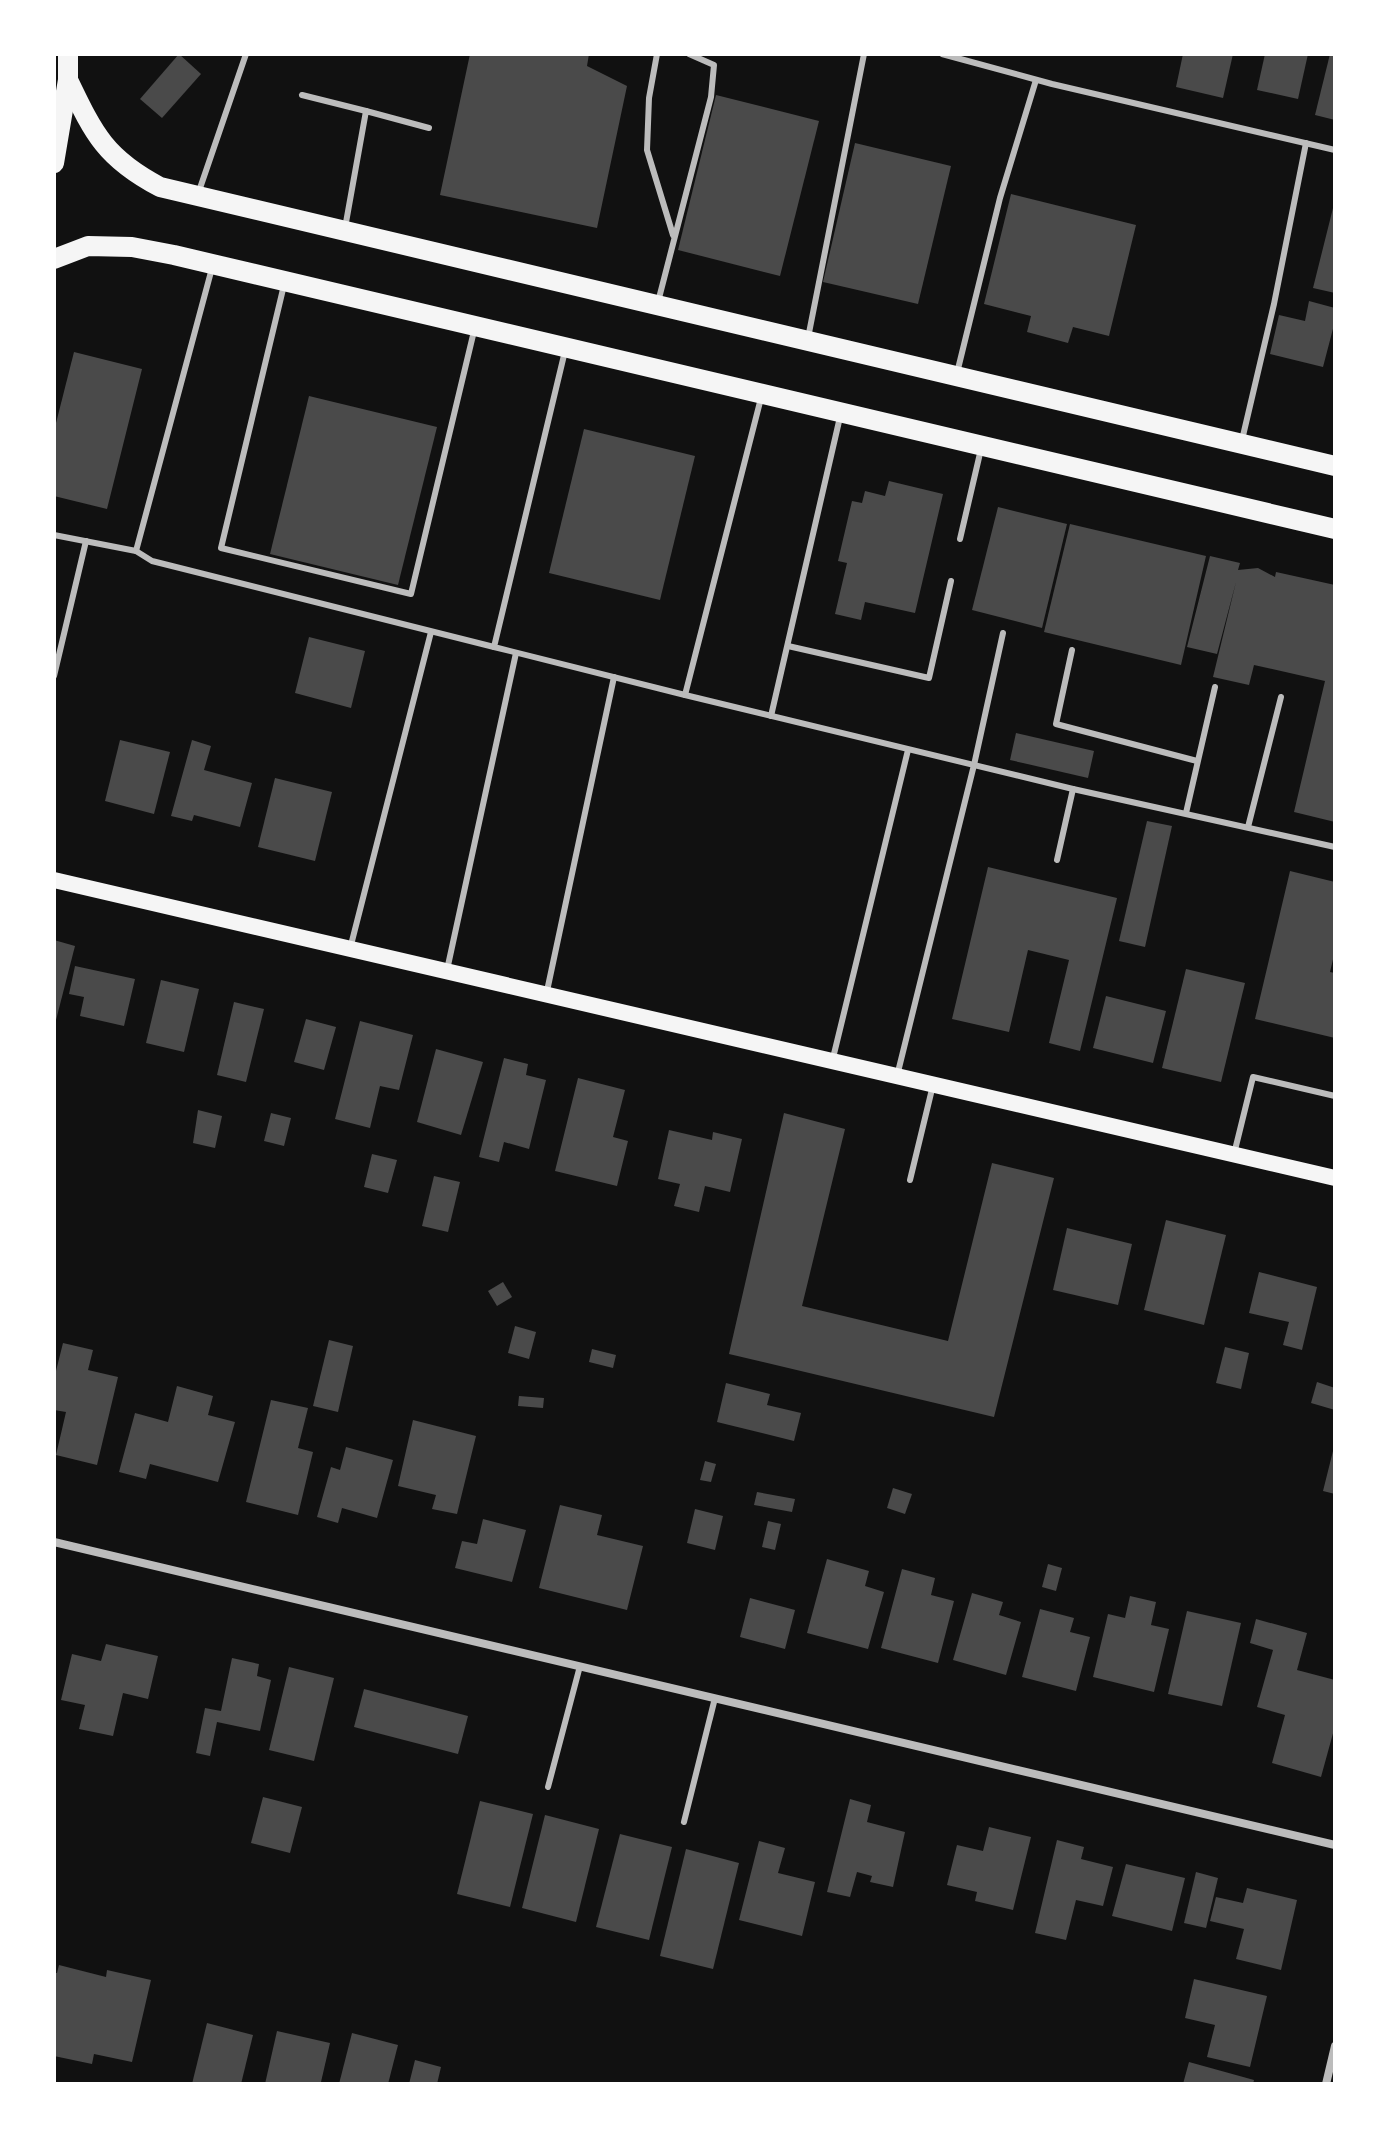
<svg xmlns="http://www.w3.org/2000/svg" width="1389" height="2138" viewBox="0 0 1389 2138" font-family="Commissioner,sans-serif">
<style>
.building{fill:#4a4a4a}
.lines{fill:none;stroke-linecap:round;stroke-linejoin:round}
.service{stroke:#bcbcbc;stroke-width:6}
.minor{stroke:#bcbcbc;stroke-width:8}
.secondary{stroke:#f5f5f5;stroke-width:16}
.primary{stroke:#f5f5f5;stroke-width:20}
</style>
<rect width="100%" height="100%" fill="#111"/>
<g class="building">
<polygon points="179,54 201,74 162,118 140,99"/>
<polygon points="470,54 589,54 587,66 627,86 597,228 440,195"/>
<polygon points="1183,54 1233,54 1223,98 1176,87"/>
<polygon points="1265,54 1308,54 1298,99 1257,90"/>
<polygon points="1330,54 1335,54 1335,120 1315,115"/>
<polygon points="716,95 819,121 780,276 678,250"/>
<polygon points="855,143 951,166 918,304 823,282"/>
<polygon points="1011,194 1136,225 1109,336 1073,327 1068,343 1027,332 1031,316 984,304"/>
<polygon points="1334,204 1335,204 1335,293 1313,288"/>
<polygon points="1309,301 1335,308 1335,321 1323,367 1270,354 1279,315 1305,321"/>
<polygon points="74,352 142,369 107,509 54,496 54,431"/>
<polygon points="309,396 437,427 398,585 270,554"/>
<polygon points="584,429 695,456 660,600 549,573"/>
<polygon points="889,481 943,494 915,613 865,602 861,620 835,614 847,563 838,561 852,501 862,503 865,491 885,496"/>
<polygon points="998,507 1067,524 1042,628 972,610"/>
<polygon points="1070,524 1206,556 1181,665 1044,632"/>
<polygon points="1210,556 1240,563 1238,570 1258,568 1275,577 1276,572 1335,585 1335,822 1294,812 1325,681 1254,665 1249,685 1213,677 1236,582 1217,654 1187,647"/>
<polygon points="309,637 365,651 351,708 295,693"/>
<polygon points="1016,733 1094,751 1088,778 1010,760"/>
<polygon points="120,740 170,752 154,814 105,801"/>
<polygon points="192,740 211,746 204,770 252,783 240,827 194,815 192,821 171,816"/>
<polygon points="275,778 332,792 315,861 258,847"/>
<polygon points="1147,821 1172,826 1145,947 1119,941"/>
<polygon points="988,867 1117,898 1080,1051 1049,1043 1069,960 1028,950 1009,1032 952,1019"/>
<polygon points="1290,871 1335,882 1335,951 1330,972 1335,973 1335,1038 1255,1019"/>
<polygon points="54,940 75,946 55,1024 54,1024"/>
<polygon points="75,966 135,979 124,1026 80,1016 84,997 69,994"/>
<polygon points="1186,969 1245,983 1221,1082 1162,1068"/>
<polygon points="161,980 199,989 184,1052 146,1043"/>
<polygon points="1106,996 1166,1011 1153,1063 1093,1048"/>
<polygon points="234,1002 264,1009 246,1082 217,1075"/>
<polygon points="306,1019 336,1027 324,1070 294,1062"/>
<polygon points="360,1021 413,1035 399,1090 380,1086 370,1128 335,1119"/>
<polygon points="436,1049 483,1062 461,1135 417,1122"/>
<polygon points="504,1058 528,1064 526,1075 546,1080 529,1149 504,1142 499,1162 479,1157"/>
<polygon points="578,1078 625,1090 613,1137 628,1141 617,1186 555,1171"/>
<polygon points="198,1110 222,1116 215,1148 193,1143"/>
<polygon points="271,1113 291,1118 284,1146 264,1141"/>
<polygon points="784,1113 845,1129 802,1306 948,1341 992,1163 1054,1178 994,1417 729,1354"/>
<polygon points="669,1130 712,1140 713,1132 742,1139 730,1192 705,1186 699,1212 674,1206 680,1184 658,1179"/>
<polygon points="372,1154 397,1160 388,1193 364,1187"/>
<polygon points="434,1176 460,1182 448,1232 422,1226"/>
<polygon points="1166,1220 1226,1235 1204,1325 1144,1310"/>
<polygon points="1067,1228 1132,1244 1118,1305 1053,1290"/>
<polygon points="1259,1272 1317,1287 1302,1350 1283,1345 1289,1322 1249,1313"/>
<polygon points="503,1282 512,1297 497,1306 488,1291"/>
<polygon points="515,1326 536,1332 529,1359 508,1353"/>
<polygon points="329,1340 353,1346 338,1412 313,1406"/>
<polygon points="63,1343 93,1350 88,1370 118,1377 97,1465 56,1455 66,1412 54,1410 54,1379"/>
<polygon points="1225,1347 1249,1353 1241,1389 1216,1383"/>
<polygon points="592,1349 616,1355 613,1368 589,1362"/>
<polygon points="1317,1382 1335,1388 1335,1410 1311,1403"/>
<polygon points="726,1383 770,1394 767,1405 801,1413 794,1441 717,1422"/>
<polygon points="177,1386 213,1396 208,1415 235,1422 218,1482 150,1464 146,1479 119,1472 135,1413 168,1422"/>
<polygon points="519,1396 544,1398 543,1408 518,1406"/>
<polygon points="271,1400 308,1408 298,1448 313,1452 298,1515 246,1502"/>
<polygon points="413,1420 476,1436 457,1514 432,1509 436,1495 398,1486"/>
<polygon points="346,1447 393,1460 377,1518 342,1508 338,1523 317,1517 331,1467 340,1470"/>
<polygon points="1334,1447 1335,1447 1335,1494 1323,1491"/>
<polygon points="705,1461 716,1464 711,1482 700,1480"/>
<polygon points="893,1488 912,1494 905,1514 887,1508"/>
<polygon points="757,1492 795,1499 792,1512 754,1505"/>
<polygon points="560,1505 602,1515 597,1535 643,1546 627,1610 539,1588"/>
<polygon points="695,1509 723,1516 715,1550 687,1543"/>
<polygon points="483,1519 526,1530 512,1582 455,1568 462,1541 477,1544"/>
<polygon points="768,1521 781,1524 775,1550 762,1547"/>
<polygon points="827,1559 869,1571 865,1586 884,1592 868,1649 807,1633"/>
<polygon points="1048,1564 1062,1568 1056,1591 1042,1587"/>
<polygon points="902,1569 935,1578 931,1595 954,1601 938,1663 881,1648"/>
<polygon points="972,1593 1003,1602 999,1615 1021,1622 1006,1675 953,1660"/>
<polygon points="1130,1596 1156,1602 1151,1625 1169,1629 1154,1692 1093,1677 1108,1614 1125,1618"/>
<polygon points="750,1598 795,1610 785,1649 740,1637"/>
<polygon points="1040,1609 1074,1618 1070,1632 1090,1637 1076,1691 1022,1677"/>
<polygon points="1187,1611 1241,1623 1222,1706 1168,1694"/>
<polygon points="1256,1619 1307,1633 1297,1670 1335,1680 1335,1726 1321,1777 1272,1763 1285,1715 1257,1707 1273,1650 1250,1643"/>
<polygon points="106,1644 158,1656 148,1699 123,1693 113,1736 79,1729 85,1705 61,1700 72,1654 101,1661"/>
<polygon points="232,1658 259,1664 257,1676 271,1680 260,1731 217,1722 210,1756 196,1753 205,1708 221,1711"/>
<polygon points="289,1667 334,1678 314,1761 269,1750"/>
<polygon points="364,1689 468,1716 458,1754 354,1727"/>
<polygon points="263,1797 302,1807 290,1853 251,1843"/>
<polygon points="850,1799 871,1805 867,1822 905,1832 893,1887 870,1882 872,1876 857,1872 850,1897 827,1892"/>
<polygon points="480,1801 533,1814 510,1907 457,1894"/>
<polygon points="545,1815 599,1829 576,1922 522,1908"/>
<polygon points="989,1827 1031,1837 1013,1910 975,1901 977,1892 947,1885 957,1845 983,1851"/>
<polygon points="620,1834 672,1847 649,1940 596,1927"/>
<polygon points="1057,1840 1084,1847 1081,1859 1113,1867 1103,1906 1076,1900 1066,1940 1035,1933"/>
<polygon points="759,1841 785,1848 778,1873 815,1882 802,1936 739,1920"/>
<polygon points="686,1849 739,1863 713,1969 660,1956"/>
<polygon points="1126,1864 1185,1878 1172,1931 1112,1916"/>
<polygon points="1196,1872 1218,1878 1206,1928 1184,1923"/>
<polygon points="1247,1888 1297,1900 1281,1970 1236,1959 1244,1929 1210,1921 1216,1897 1243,1903"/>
<polygon points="59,1965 106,1977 107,1970 151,1980 132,2062 94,2054 92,2064 54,2056 54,1973 57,1973"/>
<polygon points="1194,1979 1267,1996 1250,2067 1207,2057 1215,2025 1185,2018"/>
<polygon points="207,2023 253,2035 241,2084 192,2084"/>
<polygon points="277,2031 330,2043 321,2082 265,2084"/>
<polygon points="352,2033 398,2045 388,2084 339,2084"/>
<polygon points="415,2060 441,2067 437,2084 409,2084"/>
<polygon points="1189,2062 1254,2080 1253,2084 1183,2084"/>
</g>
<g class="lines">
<g class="service">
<polyline points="657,54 649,98 647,150 673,235"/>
<polyline points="942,54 1052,84 1335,150"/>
<polyline points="302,95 366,111"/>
<polyline points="198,194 246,54"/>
<polyline points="345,228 366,111 429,128"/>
<polyline points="284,285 221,548 411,594 474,331"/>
<polyline points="658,302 711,97 714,65 689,54"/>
<polyline points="808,338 864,54"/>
<polyline points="565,351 494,647 685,695 761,398"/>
<polyline points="957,373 1000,198 1036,80"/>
<polyline points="1242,440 1274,304 1306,143"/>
<polyline points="54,535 136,551 152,561 494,647"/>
<polyline points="960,539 981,449"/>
<polyline points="136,551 212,268"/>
<polyline points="788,646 929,678 951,581"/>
<polyline points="1072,650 1056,724 1197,761"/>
<polyline points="54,676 86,541"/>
<polyline points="685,695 1073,789 1335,847"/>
<polyline points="771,716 840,417"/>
<polyline points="1186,813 1215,687"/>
<polyline points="1248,827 1281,697"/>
<polyline points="1057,860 1073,789"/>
<polyline points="351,945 431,632"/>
<polyline points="447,970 516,653"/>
<polyline points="547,991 614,677"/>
<polyline points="833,1058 908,750"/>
<polyline points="897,1076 974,765 1003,633"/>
<polyline points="1234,1154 1253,1077 1335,1096"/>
<polyline points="910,1180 933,1085"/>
<polyline points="548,1787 580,1666"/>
<polyline points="684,1822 715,1698"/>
</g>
<g class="minor">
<polyline points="54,1542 1335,1845"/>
<polyline points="1326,2084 1335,2046"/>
</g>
<polyline class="secondary" points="54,880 1335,1178"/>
<g class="primary">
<path d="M68,80C94,134 105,158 160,187L1335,466"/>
<polyline points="54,163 68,80 68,54"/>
<polyline points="54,259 88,246 132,247 174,255 1335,529"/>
</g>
</g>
<rect width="1389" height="2138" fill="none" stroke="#ffffff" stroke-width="112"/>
</svg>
